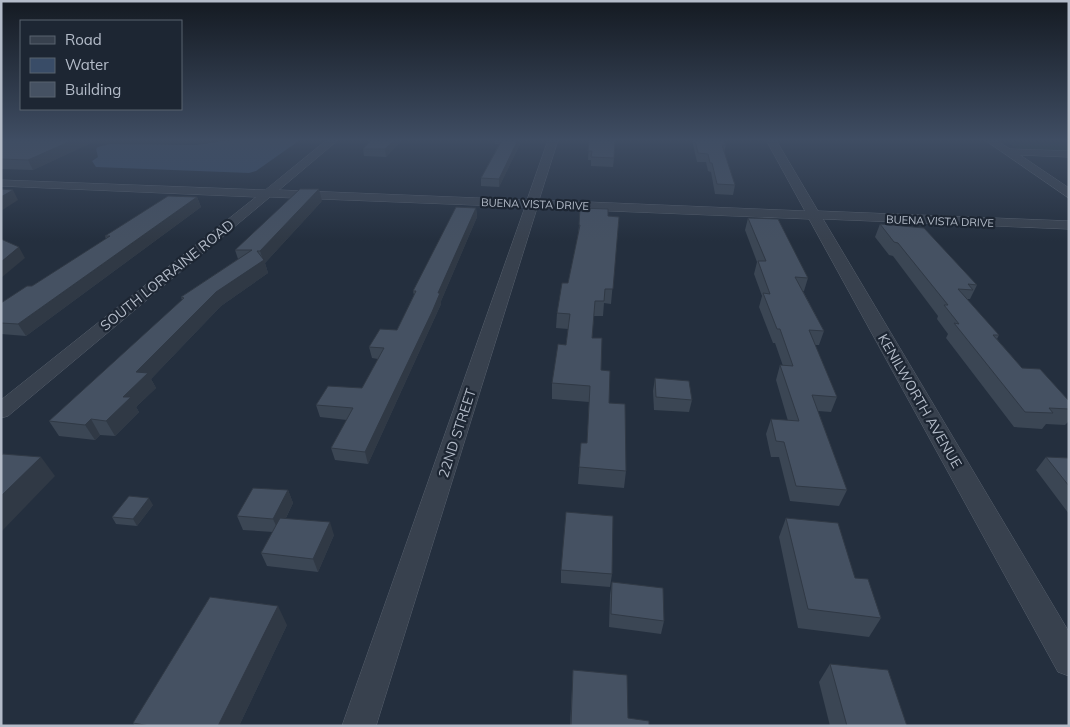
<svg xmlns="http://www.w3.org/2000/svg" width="1070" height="727" viewBox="0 0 1070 727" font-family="Mulish,sans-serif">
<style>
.green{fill:#263c3f}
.water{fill:#394c67}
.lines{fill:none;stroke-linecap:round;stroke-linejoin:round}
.street-casing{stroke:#565f6c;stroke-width:1}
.street{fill:#38414e;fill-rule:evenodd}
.wall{fill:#3b4654}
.shaded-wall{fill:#303945}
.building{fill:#455162;stroke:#303945}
.labels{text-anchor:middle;stroke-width:4.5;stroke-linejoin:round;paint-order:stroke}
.far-street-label{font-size:11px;fill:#b4bcc9;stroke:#1d2633}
.street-label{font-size:14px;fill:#b4bcc9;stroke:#1d2633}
</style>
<rect width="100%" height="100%" fill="#242f3e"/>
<polygon class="green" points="1000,140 1069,140 1069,152 1021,150"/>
<polygon class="water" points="230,140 300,140 256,171 249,173 96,167 92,161 98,157 96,149 98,147 110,144 197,145"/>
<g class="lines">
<defs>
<g id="street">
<polygon points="327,140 338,140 279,190 527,200 548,140 558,140 539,200 805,211 766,140 776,140 818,211 1069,221 1069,229 823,219 1069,632 1069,676 1058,672 809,219 537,208 376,726 342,726 525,207 270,197 8,416 1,418 1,400 256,197 1,186 1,180 265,190"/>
<polygon points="985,140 996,140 1010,149 1069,151 1069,157 1020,155 1069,188 1069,198"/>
</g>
</defs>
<use href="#street" class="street-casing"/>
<use href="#street" class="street"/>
</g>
<g class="wall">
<polygon points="1,140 97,140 33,170 1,169"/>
<polygon points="371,140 402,140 386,157 364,156 363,149"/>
<polygon points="494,140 522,140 499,187 481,186 481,178 499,144 495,144"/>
<polygon points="589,140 614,158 613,167 591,166 591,160 588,160"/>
<polygon points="692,140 723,140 726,145 724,153 735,185 733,195 715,194 711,172 708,171 706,162 697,162"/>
<polygon points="197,197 201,207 26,336 1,334 1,303 32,286 106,239 105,236"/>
<polygon points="322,201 265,263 268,273 221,306 151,379 156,388 136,407 139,412 115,436 100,435 95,440 59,436 49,421 182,300 181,297 238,259 235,250"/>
<polygon points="476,208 477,217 441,301 441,304 368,464 335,460 331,448 347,420 320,417 316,405 362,388 378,359 372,358 369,347 397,330 414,295 413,291"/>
<polygon points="608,216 619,217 611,304 604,303 603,316 594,316 592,338 601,370 626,471 624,488 578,484 581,443 587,443 589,402 552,399 552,383 566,345 568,329 556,328 557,313 568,283 578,235 579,225"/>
<polygon points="748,218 808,278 804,291 803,291 824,331 819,345 815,345 837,397 831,412 818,411 847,490 839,506 790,501 779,457 771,457 766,434 771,419 788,421 776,380 780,365 783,366 775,343 773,343 759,307 762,296 754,274 757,262 745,230"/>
<polygon points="880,224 977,285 970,299 968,299 967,300 999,335 997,339 1022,368 1069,401 1069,421 1065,425 1046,424 1042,429 1014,427 946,338 948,334 937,319 938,316 893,256 889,255 875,237"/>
<polygon points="655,378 692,400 689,412 654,410 653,391"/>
<polygon points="1046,457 1069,458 1069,514 1036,470"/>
<polygon points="288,490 293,503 286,518 334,535 318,572 267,566 261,553 273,532 243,530 237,516"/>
<polygon points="153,505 137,526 116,524 112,517"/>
<polygon points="786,518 855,578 881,618 869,637 798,628 779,537"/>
<polygon points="561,570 612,574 610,587 561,583"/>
<polygon points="612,582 664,621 661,634 609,627 610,595"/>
<polygon points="287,625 239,726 135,726 133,723"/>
<polygon points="830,664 907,726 830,726 819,682"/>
<polygon points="573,670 628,718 649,726 570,726"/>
</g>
<g class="shaded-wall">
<polygon points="73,140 97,140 33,170 28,160"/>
<polygon points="394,140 402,140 386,157 385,149"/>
<polygon points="518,140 522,140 499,187 499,179"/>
<polygon points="319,189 322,201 265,263 268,273 221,306 151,379 156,388 136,407 139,412 115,436 106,421 123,397 136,372 216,292 263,260 260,251"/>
<polygon points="13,190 18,200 1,211 1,197"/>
<polygon points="197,197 201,207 26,336 18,324"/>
<polygon points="476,208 477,217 441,301 441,304 368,464 365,452"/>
<polygon points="19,247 25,258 1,278 1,262"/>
<polygon points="91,419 100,435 95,440 85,425"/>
<polygon points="41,457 55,476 1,532 1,496"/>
<polygon points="288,490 293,503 279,532 273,519"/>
<polygon points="149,498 153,505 137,526 133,519"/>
<polygon points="330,522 334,535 318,572 313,559"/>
<polygon points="278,606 287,625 239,726 218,726"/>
</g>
<g class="building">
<polygon points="1,140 73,140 28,160 1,159"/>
<polygon points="371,140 394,140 385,149 363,149"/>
<polygon points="502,140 518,140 499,179 481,178"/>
<polygon points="589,140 615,140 614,158 591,157 592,151 588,151"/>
<polygon points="695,140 723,140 726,145 722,145 735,185 717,184 712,163 710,163 708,154 698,153"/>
<polygon points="1,189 13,190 1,197"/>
<polygon points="300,189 319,189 260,251 257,251 264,260 216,292 136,372 148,373 123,397 131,397 106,421 91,419 85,425 49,421 184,298 181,297 252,250 235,250"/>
<polygon points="168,196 197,197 18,324 1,323 1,303 27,286 32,286 110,236 105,236"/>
<polygon points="456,207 476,208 438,293 440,293 432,312 365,452 331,448 353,408 316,405 328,386 362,388 384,348 369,347 380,329 397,330 416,291 413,291"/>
<polygon points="580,208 608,209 608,216 619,217 613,289 605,289 604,301 595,301 592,338 602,338 601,370 610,371 609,403 625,404 626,471 579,467 581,443 587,443 590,386 552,383 558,344 566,345 570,314 557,313 562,283 568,283 580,225 579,225"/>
<polygon points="748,218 778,219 808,278 795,277 824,331 809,330 837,397 812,395 847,490 796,486 784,442 776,441 771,419 799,421 780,365 793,366 780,329 777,329 763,293 770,294 758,261 766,261"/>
<polygon points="880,224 924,228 977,285 968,284 973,290 958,289 999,335 993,335 1022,368 1040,369 1069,401 1069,409 1049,408 1053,413 1025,412 954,323 959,324 944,305 948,305 898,243 894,242"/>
<polygon points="1,239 19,247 1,262"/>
<polygon points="655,378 689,381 692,400 656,397"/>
<polygon points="3,454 41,457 1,496 1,456"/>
<polygon points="1046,457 1069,458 1069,486"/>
<polygon points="253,488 288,490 273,519 237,516"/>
<polygon points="129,496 149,498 133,519 112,517"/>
<polygon points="566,512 613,516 612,574 561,570"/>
<polygon points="280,518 330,522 313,559 261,553"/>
<polygon points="786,518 838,523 855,578 868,579 881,618 808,609"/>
<polygon points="612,582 663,588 664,621 611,614"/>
<polygon points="210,597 278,606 218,726 150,726 133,723"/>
<polygon points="830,664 888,670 907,726 847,726"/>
<polygon points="573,670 627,675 628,718 649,721 649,726 571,726"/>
</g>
<linearGradient id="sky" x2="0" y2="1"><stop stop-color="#141a22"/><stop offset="0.58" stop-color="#3f4d63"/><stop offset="1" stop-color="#3f4d63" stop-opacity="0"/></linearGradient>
<rect width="1070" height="241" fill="url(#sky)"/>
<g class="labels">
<g class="far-street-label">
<text transform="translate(535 204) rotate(2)" y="4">BUENA VISTA DRIVE</text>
<text transform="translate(940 221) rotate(2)" y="4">BUENA VISTA DRIVE</text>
</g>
<g class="street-label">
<text transform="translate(167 275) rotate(-39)" y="5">SOUTH LORRAINE ROAD</text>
<text transform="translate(920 401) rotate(60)" y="5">KENILWORTH AVENUE</text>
<text transform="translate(457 433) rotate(-72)" y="5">22ND STREET</text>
</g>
</g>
<rect width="1070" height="727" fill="none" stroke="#b4bcc9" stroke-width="5"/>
<rect x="20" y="20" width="162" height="90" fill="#1d2633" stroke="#59626f"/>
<rect x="30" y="36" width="25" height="8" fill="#38414e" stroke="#59626f"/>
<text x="65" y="45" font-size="15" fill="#b4bcc9">Road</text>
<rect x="30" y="58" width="25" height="15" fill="#394c67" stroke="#59626f"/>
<text x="65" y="70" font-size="15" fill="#b4bcc9">Water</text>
<rect x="30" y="82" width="25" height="15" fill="#455162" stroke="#59626f"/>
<text x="65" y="95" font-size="15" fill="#b4bcc9">Building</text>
</svg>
